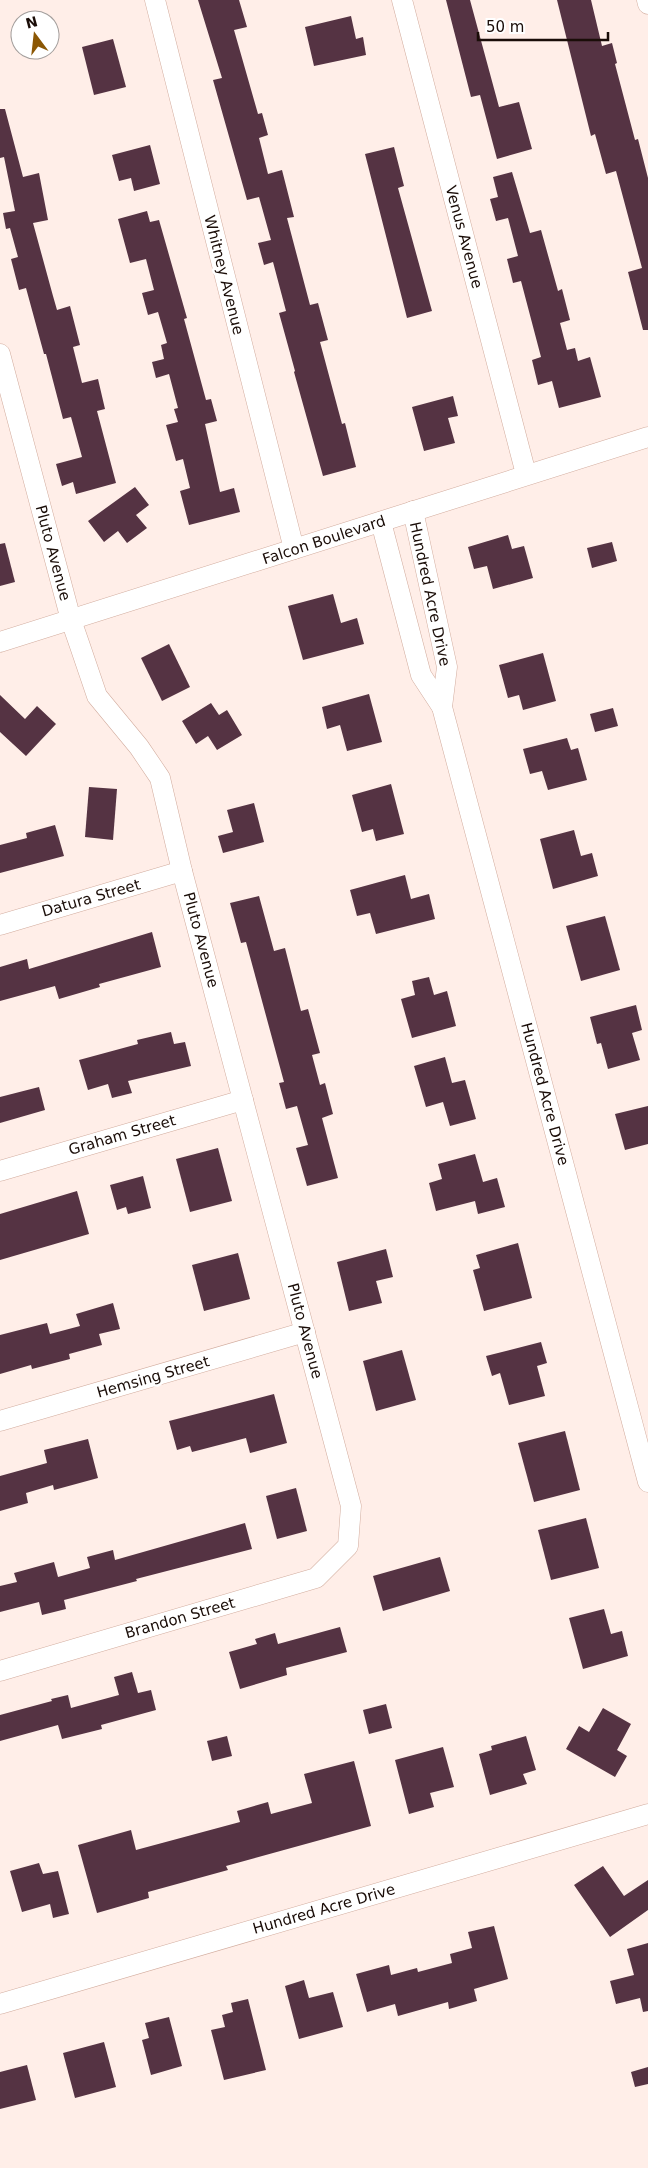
<svg xmlns="http://www.w3.org/2000/svg" width="648" height="2168" viewBox="0 0 648 2168" font-family="'DejaVu Sans',sans-serif">
<style>
.building{fill:#553343}
.lines{fill:none;stroke-linecap:round;stroke-linejoin:round}
.street-casing{stroke:#d2ac9e;stroke-width:21}
.street{stroke:#fff;stroke-width:20}
.labels{text-anchor:middle;stroke-width:5;stroke-linejoin:round;paint-order:stroke}
.street-label{font-size:15px;fill:#1a0d08;stroke:#fff}
</style>
<rect width="100%" height="100%" fill="#ffeee8"/>
<g class="building">
<polygon points="198,0 239,0 247,27 234,30 258,114 262,113 268,135 259,138 268,174 282,170 294,217 287,218 310,305 318,303 328,340 320,342 342,424 345,423 356,467 323,476 294,372 295,371 279,313 286,311 273,262 264,265 258,243 271,240 259,197 247,200 213,80 222,78"/>
<polygon points="446,0 470,0 499,107 519,102 532,149 497,159 480,95 471,97"/>
<polygon points="557,0 591,0 602,46 612,43 617,63 615,64 635,140 638,139 648,178 648,330 643,330 628,272 642,268 616,171 606,174 595,134 591,136"/>
<polygon points="351,16 356,39 363,37 366,55 314,66 305,27"/>
<polygon points="113,39 126,87 94,95 82,47"/>
<polygon points="0,109 5,109 23,177 39,173 48,220 33,223 53,296 57,310 70,306 80,345 73,347 82,383 98,379 105,409 97,411 116,483 76,494 73,482 62,486 56,464 82,457 71,417 63,419 46,354 44,354 26,288 19,290 11,259 18,257 10,228 6,229 3,213 15,211 4,157 0,158"/>
<polygon points="150,145 160,184 134,191 131,178 119,181 112,155"/>
<polygon points="394,147 404,186 398,188 432,311 407,318 365,154"/>
<polygon points="512,172 530,233 541,230 558,291 562,289 570,320 560,323 567,350 575,348 578,361 590,357 601,397 559,408 552,381 538,385 532,360 541,357 521,281 513,283 507,259 518,256 508,218 496,221 490,199 498,197 493,177"/>
<polygon points="147,211 150,222 159,220 187,318 184,319 206,400 211,399 217,421 205,424 220,492 234,488 240,512 189,525 180,491 190,488 183,459 176,461 166,425 178,422 174,409 178,408 169,374 156,378 152,362 164,359 161,345 167,343 158,312 148,315 142,293 154,290 146,259 130,263 118,219"/>
<polygon points="453,396 458,416 448,418 455,443 424,451 412,407"/>
<polygon points="135,487 149,505 136,515 147,528 127,543 118,531 104,542 88,521"/>
<polygon points="508,535 512,549 524,546 533,578 493,589 487,566 474,569 468,547"/>
<polygon points="612,542 617,561 592,568 587,548"/>
<polygon points="5,543 15,582 0,586 0,544"/>
<polygon points="333,594 341,623 357,618 364,644 303,660 288,606"/>
<polygon points="169,644 190,687 162,701 141,658"/>
<polygon points="543,653 556,701 523,710 519,695 508,698 499,665"/>
<polygon points="369,694 382,742 347,751 340,725 327,729 322,707"/>
<polygon points="0,695 25,719 37,706 56,724 26,756 0,732"/>
<polygon points="211,703 219,715 227,710 242,735 217,750 208,736 196,744 182,721"/>
<polygon points="613,708 618,726 595,732 590,714"/>
<polygon points="567,738 571,750 578,748 587,780 548,790 542,771 530,774 523,749"/>
<polygon points="391,784 404,834 376,841 373,829 362,832 352,795"/>
<polygon points="89,787 117,789 113,840 85,837"/>
<polygon points="254,803 264,842 223,853 218,836 233,832 227,810"/>
<polygon points="55,825 64,856 0,873 0,845 27,838 26,833"/>
<polygon points="574,830 581,856 592,853 598,876 553,889 540,839"/>
<polygon points="405,875 411,899 429,894 435,919 376,934 370,913 357,916 350,890"/>
<polygon points="259,896 274,951 285,948 301,1011 308,1009 320,1053 312,1055 320,1085 325,1083 333,1114 322,1118 338,1178 307,1186 296,1148 308,1145 297,1106 286,1109 279,1083 284,1082 246,942 241,943 230,903"/>
<polygon points="605,916 620,970 581,981 566,926"/>
<polygon points="152,932 161,967 99,984 100,987 59,999 55,986 0,1001 0,967 27,959 29,969"/>
<polygon points="429,977 434,995 447,991 456,1026 412,1038 401,999 415,995 412,981"/>
<polygon points="636,1005 642,1030 632,1033 640,1060 608,1069 601,1043 597,1044 590,1017"/>
<polygon points="171,1032 174,1044 185,1042 191,1066 128,1081 132,1093 112,1098 108,1084 88,1090 79,1060 138,1044 137,1040"/>
<polygon points="445,1057 452,1083 465,1080 476,1119 450,1126 443,1102 426,1107 414,1066"/>
<polygon points="39,1087 45,1110 0,1123 0,1097"/>
<polygon points="648,1106 648,1144 625,1150 615,1114"/>
<polygon points="218,1148 232,1201 190,1212 176,1159"/>
<polygon points="475,1154 483,1182 497,1178 505,1207 478,1214 475,1201 436,1211 429,1183 442,1179 438,1164"/>
<polygon points="143,1176 151,1208 128,1214 126,1207 117,1210 110,1185"/>
<polygon points="77,1191 89,1234 0,1260 0,1214"/>
<polygon points="518,1243 532,1298 484,1311 473,1270 480,1268 476,1255"/>
<polygon points="386,1249 393,1277 376,1281 382,1303 349,1311 337,1262"/>
<polygon points="238,1253 250,1299 204,1311 192,1265"/>
<polygon points="113,1303 120,1329 99,1334 102,1345 69,1354 70,1359 32,1369 31,1365 0,1374 0,1335 47,1323 50,1334 80,1326 76,1314"/>
<polygon points="541,1342 547,1363 537,1366 545,1396 509,1405 500,1373 492,1376 486,1356"/>
<polygon points="402,1350 416,1400 376,1411 363,1361"/>
<polygon points="274,1394 287,1443 250,1453 246,1438 192,1452 190,1446 177,1450 169,1421"/>
<polygon points="565,1431 580,1490 534,1502 518,1443"/>
<polygon points="88,1439 98,1478 54,1490 53,1485 26,1493 28,1503 0,1511 0,1476 47,1463 44,1450"/>
<polygon points="296,1488 307,1531 277,1539 266,1496"/>
<polygon points="586,1518 599,1568 551,1580 538,1530"/>
<polygon points="245,1523 252,1549 136,1579 137,1581 64,1600 66,1609 42,1615 39,1602 0,1612 0,1586 17,1582 14,1573 54,1562 58,1577 90,1568 87,1557 113,1550 115,1560"/>
<polygon points="440,1557 450,1591 383,1611 373,1576"/>
<polygon points="604,1609 611,1634 622,1631 628,1656 583,1669 569,1618"/>
<polygon points="340,1627 347,1652 286,1668 287,1675 240,1689 229,1652 257,1644 255,1639 275,1633 278,1644"/>
<polygon points="132,1672 138,1693 151,1690 156,1710 101,1725 102,1729 62,1739 58,1725 0,1741 0,1715 52,1701 51,1699 68,1695 71,1708 119,1695 114,1677"/>
<polygon points="386,1704 392,1728 369,1734 363,1710"/>
<polygon points="603,1708 631,1724 617,1750 627,1756 615,1777 566,1749 579,1726 589,1732"/>
<polygon points="227,1736 232,1756 212,1761 207,1741"/>
<polygon points="526,1736 536,1770 523,1774 527,1784 490,1795 479,1754 492,1750 491,1746"/>
<polygon points="443,1747 454,1787 430,1793 434,1807 409,1814 395,1760"/>
<polygon points="354,1761 371,1826 226,1866 228,1870 148,1892 149,1898 97,1913 78,1845 131,1830 136,1850 240,1822 237,1811 268,1802 271,1814 312,1803 304,1774"/>
<polygon points="39,1863 43,1874 58,1871 69,1914 53,1918 50,1904 22,1912 10,1871"/>
<polygon points="603,1866 624,1896 648,1880 648,1910 610,1937 574,1885"/>
<polygon points="494,1926 508,1979 474,1989 477,2001 449,2009 448,2002 398,2016 395,2004 367,2012 356,1974 389,1965 391,1975 417,1968 418,1972 452,1963 450,1954 472,1948 468,1932"/>
<polygon points="648,1943 648,2011 643,2012 640,1998 616,2004 610,1981 634,1975 627,1949"/>
<polygon points="304,1980 309,1998 333,1992 343,2027 299,2039 285,1986"/>
<polygon points="248,1999 266,2070 224,2080 211,2030 225,2027 222,2015 233,2012 231,2003"/>
<polygon points="169,2017 182,2066 151,2075 142,2040 149,2038 145,2023"/>
<polygon points="104,2042 116,2087 75,2098 63,2053"/>
<polygon points="27,2065 36,2100 0,2109 0,2072"/>
<polygon points="648,2067 648,2084 635,2087 631,2072"/>
</g>
<g class="lines">
<defs>
<g id="street">
<polyline points="155,0 294,549"/>
<polyline points="402,0 526,474"/>
<polyline points="647,0 648,4"/>
<polyline points="0,354 71,620 80,646 97,696 139,747 160,778 182,871 351,1506 348,1546 316,1578 0,1671"/>
<polyline points="413,511 447,667 442,707"/>
<polyline points="381,522 421,675 442,707 648,1482"/>
<polyline points="0,642 648,437"/>
<polyline points="0,925 182,871"/>
<polyline points="0,1171 243,1100"/>
<polyline points="0,1421 305,1332"/>
<polyline points="0,2004 648,1814"/>
</g>
</defs>
<use href="#street" class="street-casing"/>
<use href="#street" class="street"/>
</g>
<g class="labels">
<g class="street-label">
<text transform="translate(464 237) rotate(75)" y="5">Venus Avenue</text>
<text transform="translate(224 275) rotate(76)" y="5">Whitney Avenue</text>
<text transform="translate(324 540) rotate(-18)" y="5">Falcon Boulevard</text>
<text transform="translate(53 553) rotate(75)" y="5">Pluto Avenue</text>
<text transform="translate(430 594) rotate(78)" y="5">Hundred Acre Drive</text>
<text transform="translate(91 898) rotate(-16)" y="5">Datura Street</text>
<text transform="translate(201 940) rotate(75)" y="5">Pluto Avenue</text>
<text transform="translate(545 1094) rotate(75)" y="5">Hundred Acre Drive</text>
<text transform="translate(122 1135) rotate(-16)" y="5">Graham Street</text>
<text transform="translate(305 1331) rotate(75)" y="5">Pluto Avenue</text>
<text transform="translate(153 1377) rotate(-16)" y="5">Hemsing Street</text>
<text transform="translate(180 1618) rotate(-16)" y="5">Brandon Street</text>
<text transform="translate(324 1909) rotate(-16)" y="5">Hundred Acre Drive</text>
</g>
</g>
<g transform="translate(35 35) rotate(345)"><circle r="24" fill="#ffffff" stroke="#a39e9c"/>
<path d="M0-4L9 19L0 12L-9 19Z" fill="#8b5704"/>
<text y="-8" font-size="14" font-weight="bold" text-anchor="middle" fill="#1a0d08">N</text>
</g>
<path d="M478 32v8h130v-8" fill="none" stroke="#1a0d08" stroke-width="2.5"/>
<text x="486" y="32" font-size="15" fill="#1a0d08" stroke="#ffffff" stroke-width="4" paint-order="stroke">50 m</text>
</svg>
